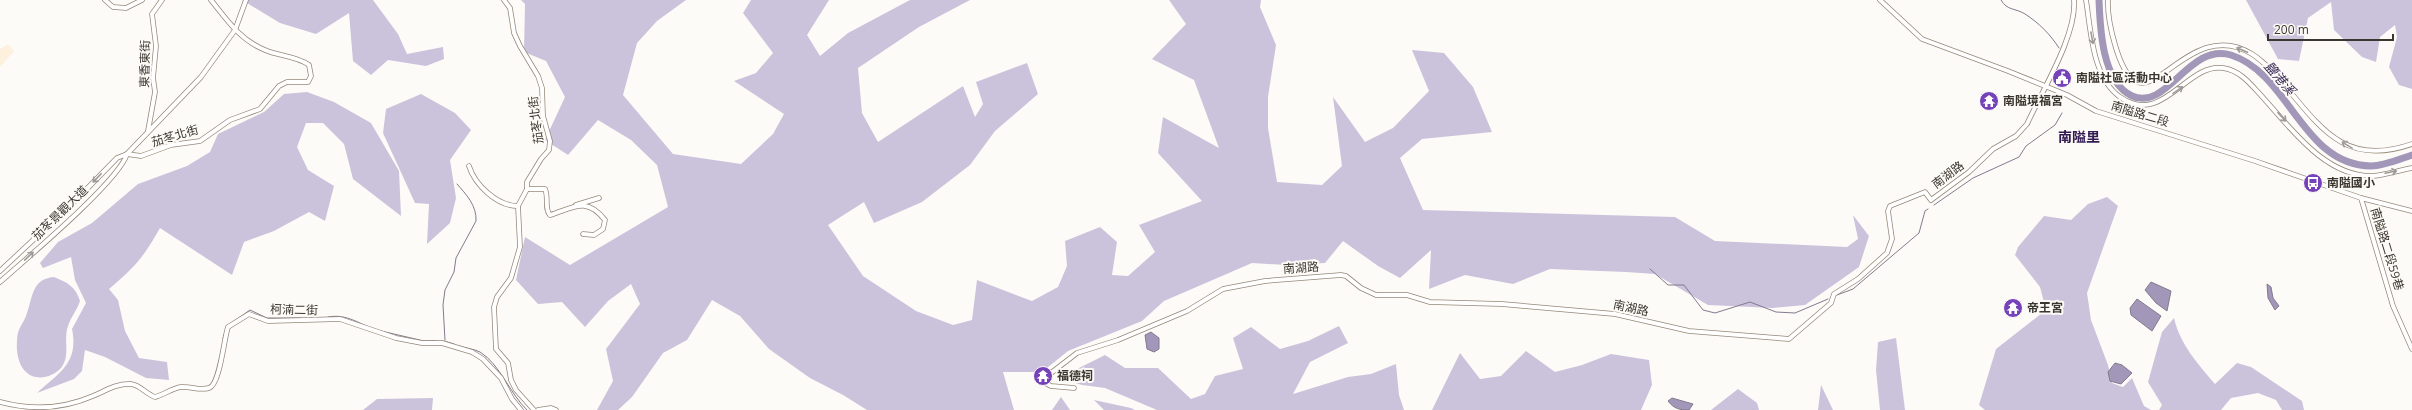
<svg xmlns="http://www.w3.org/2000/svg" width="2412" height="410" viewBox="0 0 2412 410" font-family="'Open Sans','Noto Sans TC',sans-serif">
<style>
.built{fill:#fdf0dc}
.green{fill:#cbc3dc}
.water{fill:#a297b8;stroke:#837a8f}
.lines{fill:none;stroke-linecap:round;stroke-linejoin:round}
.stream{stroke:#837a8f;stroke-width:1}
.river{stroke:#a297b8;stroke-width:7}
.minor-casing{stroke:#948879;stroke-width:5.5}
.minor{stroke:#fff;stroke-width:4}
.oneway{stroke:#9d9a97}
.labels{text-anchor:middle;stroke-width:4;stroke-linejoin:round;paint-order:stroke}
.street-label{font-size:12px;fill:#3b362f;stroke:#fdfbf7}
.poi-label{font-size:12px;font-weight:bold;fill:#3b362f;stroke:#fdfbf7;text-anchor:start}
.water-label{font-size:13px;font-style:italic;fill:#392854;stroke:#fdfbf7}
.quarter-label{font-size:14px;font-weight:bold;fill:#321a53;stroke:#fdfbf7}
</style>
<rect width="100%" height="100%" fill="#fdfbf7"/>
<polygon class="built" points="8,44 14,51 0,67 0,49"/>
<g class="green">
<polygon points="242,0 373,0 398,34 407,54 443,47 444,59 426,66 388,60 371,75 353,61 349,13 316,34 280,23"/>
<polygon points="521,0 686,0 657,21 637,43 623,95 673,154 741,164 773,134 784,114 734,81 756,73 773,53 743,13 751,0 829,0 807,35 820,56 848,33 910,0 970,0 919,27 858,68 862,113 878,142 963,86 975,117 983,104 976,82 1027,63 1038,94 995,131 970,165 922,202 874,223 864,202 828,225 863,276 916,311 953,325 972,320 977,280 1032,301 1058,287 1067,266 1065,241 1100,227 1117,242 1112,275 1128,276 1155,252 1139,225 1202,201 1158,153 1163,117 1219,148 1194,80 1152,59 1186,24 1169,0 1261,0 1260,7 1276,45 1268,97 1268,128 1277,182 1322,185 1342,166 1333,97 1365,142 1393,128 1429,91 1412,50 1444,53 1473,87 1492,132 1422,139 1400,158 1423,210 1675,217 1715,241 1847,247 1858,239 1853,215 1869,236 1859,267 1805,305 1773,308 1708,305 1655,274 1626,272 1550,269 1513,284 1465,275 1429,289 1431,250 1400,278 1378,266 1343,241 1325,263 1287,265 1252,263 1164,301 1142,321 1068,351 1042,372 1003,372 1014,410 867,410 843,395 810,378 769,349 740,316 712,300 687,340 663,353 632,397 618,410 597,410 613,381 606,349 640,304 631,284 608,301 585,327 562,302 538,304 516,280 525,237 570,265 668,207 657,165 631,140 598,120 568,155 545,140 565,97 546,61 524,52 525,4"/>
<polygon points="2246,0 2412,0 2412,89 2399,85 2389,67 2397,37 2395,25 2380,37 2376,62 2362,57 2334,30 2331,2 2308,18 2299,61 2278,59"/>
<path d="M307,92L334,102L371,123L399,171L401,216L353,179L344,144L323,123H306L297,147L308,170L334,186L325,221L309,212L274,231L244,242L232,275L160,228C143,258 135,267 109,289L118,300L125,331L139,358L167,362L169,380L146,378L105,357L85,350L82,371L74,379L37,393C59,373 79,363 72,329L86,303L75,280L71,257L43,268L40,263L58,242L92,223L138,184L187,166L210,152L218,134L264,112L284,94Z"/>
<polygon points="421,94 455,113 471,130 450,160 456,198 450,223 427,244 429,204 415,203 383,133 386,109"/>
<polygon points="2107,197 2118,206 2087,293 2091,320 2108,365 2112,383 2123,387 2132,378 2144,406 2151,410 1985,410 1979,405 1996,349 2046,310 2040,287 2015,255 2018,247 2044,216 2071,220 2088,204"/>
<path d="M54,277C67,282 76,287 80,301C77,310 71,317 68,326C63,340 71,356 61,368C52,378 34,382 24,370C18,363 16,350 17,341C17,327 24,324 27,313C33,296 32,279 54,277Z"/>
<path d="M2174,318C2180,344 2197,363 2215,384L2237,363L2251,367L2302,401L2304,410H2282L2276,400L2258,393L2231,398L2221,410H2159L2162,405L2148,382L2162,332Z"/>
<polygon points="1339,326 1348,343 1310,362 1293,394 1348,377 1371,374 1396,364 1399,395 1404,410 1157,410 1105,388 1082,385 1059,378 1105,355 1125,368 1158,368 1191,399 1205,394 1215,376 1243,369 1233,338 1251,327 1280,349 1308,341"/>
<polygon points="1896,338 1905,410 1880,410 1876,370 1878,342"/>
<polygon points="1526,351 1555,372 1582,365 1611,354 1649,360 1652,385 1641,410 1432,410 1460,353 1480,379 1501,376"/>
<polygon points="1821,385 1833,410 1818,410"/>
<polygon points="1738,389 1757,403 1759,410 1711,410"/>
<polygon points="1061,397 1070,410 1052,410"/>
<polygon points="433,398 432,410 363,410 377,399"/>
<polygon points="1094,400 1131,408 1135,410 1104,410"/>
</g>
<g class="water">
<polygon points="2151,282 2171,291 2167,311 2156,303 2145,290"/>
<polygon points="2267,284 2271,287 2273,298 2279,306 2275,310 2268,298"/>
<polygon points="2137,299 2161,316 2152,331 2131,315 2130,308"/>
<polygon points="1151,332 1159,338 1159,349 1154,352 1147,349 1145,335"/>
<polygon points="2115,363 2122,365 2132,373 2121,384 2110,381 2108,372"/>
<path d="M1672,398L1693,404L1689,410C1680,410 1674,409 1668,401Z"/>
</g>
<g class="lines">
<g class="stream">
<path d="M2001,0C2007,11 2016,8 2025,14C2039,23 2050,34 2059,48"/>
<polyline points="1934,205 1973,178 2019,157 2026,146 2055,125 2062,113"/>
<polyline points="1650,269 1668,285 1684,285 1703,310 1715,313 1750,302 1776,312 1795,313 1828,299"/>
<polyline points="1837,295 1853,289 1919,233 1925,211 1928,209"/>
<path d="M328,317C342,314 354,320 366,326"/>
<polyline points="227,326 250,310 267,318 301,318"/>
<polyline points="381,331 424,341 436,341"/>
<polyline points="223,338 226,329"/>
<path d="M445,340L443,305L445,290L454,272L456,258L476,221C477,206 466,194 457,184"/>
<polyline points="444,341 454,344"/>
<path d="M459,346C465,348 474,349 480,352C500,364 510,394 527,410"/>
</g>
<path class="river" d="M2099,0C2100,28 2102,82 2132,96C2167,112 2189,42 2231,55C2290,74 2302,165 2371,166C2384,166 2400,159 2412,155"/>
<defs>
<g id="minor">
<polyline points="105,0 113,7 126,8 142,0"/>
<polyline points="504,0 510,8 514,33 520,46 538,76 542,88 543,116 550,141 549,150 541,159 527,182 527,189 518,206 520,247 511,278 497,297 494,307 496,349 508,363 511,380 516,390 534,410"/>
<polyline points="1880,0 1922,39 2008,71 2067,95 2096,111 2255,161 2361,198 2412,211"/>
<path d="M2086,0C2091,31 2092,77 2120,97C2163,127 2186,63 2223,68C2238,70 2248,81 2257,91C2288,124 2323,177 2373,176C2386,175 2400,170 2412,168"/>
<path d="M2108,0C2107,19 2118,71 2135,81C2159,96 2197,20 2252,54C2266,63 2277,76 2287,88C2324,133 2349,166 2412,144"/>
<polyline points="148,131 155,92 153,78 156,46 152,14 162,0"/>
<path d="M127,154L141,156L171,145L200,141L230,120L260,109L279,86L287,82H308L311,76L309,65C297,56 278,56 265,50C240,40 227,20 211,0"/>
<path d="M469,166C475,185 497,206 518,206"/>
<path d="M527,189H545C549,197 544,209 550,215C573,208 586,196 605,220L603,229L594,235L583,234"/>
<polyline points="2361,198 2393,306 2412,349"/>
<polyline points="576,205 599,198"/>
<polyline points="0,271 76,200 117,158 127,154 201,77 235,30 246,0"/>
<path d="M0,282C26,259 119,181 127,154"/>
<path d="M1074,388L1051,386L1047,384L1051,373L1077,353L1118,340L1187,311L1223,289L1265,281L1341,275L1346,276L1361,288L1376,295H1407L1430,302L1502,304L1615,314L1689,331L1789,339L1831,303L1834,294L1858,279L1887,253L1892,239L1888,211L1890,206L1925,192L1931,200L1969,172L1993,149L2016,136L2027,124C2042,91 2077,35 2074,0"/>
<path d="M0,402C30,410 63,409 93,396C105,391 117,383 131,384C140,385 146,394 155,397C164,395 172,388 181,387C191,386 199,391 209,388C220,385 224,338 228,327L249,314L268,321L340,319L396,338L422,343H442L472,352L483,359L501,378L512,399L521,410"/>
<polyline points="538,410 551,408 556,410"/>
</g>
</defs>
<use href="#minor" class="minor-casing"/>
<use href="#minor" class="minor"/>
</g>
<defs><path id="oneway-shaft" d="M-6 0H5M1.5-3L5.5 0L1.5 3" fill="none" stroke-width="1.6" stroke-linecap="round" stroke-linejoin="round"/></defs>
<g class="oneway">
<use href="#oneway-shaft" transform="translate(2092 38) rotate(80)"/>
<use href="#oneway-shaft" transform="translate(2242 50) rotate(-157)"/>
<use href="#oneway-shaft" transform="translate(2178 90) rotate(-35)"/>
<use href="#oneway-shaft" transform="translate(2282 117) rotate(47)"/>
<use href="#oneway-shaft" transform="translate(2347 145) rotate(-149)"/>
<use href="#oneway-shaft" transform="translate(2391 172) rotate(-12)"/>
<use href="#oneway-shaft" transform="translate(97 178) rotate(134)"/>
<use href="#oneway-shaft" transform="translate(29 256) rotate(-43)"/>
</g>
<defs>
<symbol id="civic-disc" viewBox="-11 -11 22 22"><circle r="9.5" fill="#7642ba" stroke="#fdfbf7"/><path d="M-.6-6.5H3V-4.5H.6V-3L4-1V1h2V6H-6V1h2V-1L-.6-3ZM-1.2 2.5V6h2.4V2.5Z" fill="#fff"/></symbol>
<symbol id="temple-disc" viewBox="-11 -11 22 22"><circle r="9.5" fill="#7642ba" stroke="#fdfbf7"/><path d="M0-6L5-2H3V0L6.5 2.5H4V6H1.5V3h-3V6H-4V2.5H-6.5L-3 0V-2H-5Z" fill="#fff"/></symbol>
<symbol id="bus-disc" viewBox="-11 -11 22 22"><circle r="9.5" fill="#7642ba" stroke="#fdfbf7"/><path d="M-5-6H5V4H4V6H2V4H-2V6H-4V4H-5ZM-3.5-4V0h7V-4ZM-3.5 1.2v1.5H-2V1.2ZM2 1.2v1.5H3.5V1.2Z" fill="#fff"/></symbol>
</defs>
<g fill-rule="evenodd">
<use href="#civic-disc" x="2051" y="67" width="22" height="22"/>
<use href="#temple-disc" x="1978" y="90" width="22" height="22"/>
<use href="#bus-disc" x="2302" y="172" width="22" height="22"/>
<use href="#temple-disc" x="2002" y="297" width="22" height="22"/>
<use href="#temple-disc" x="1032" y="365" width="22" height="22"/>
</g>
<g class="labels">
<g class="street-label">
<text transform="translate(145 64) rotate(-89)" y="4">東香東街</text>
<text transform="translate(2140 114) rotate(17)" y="4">南隘路二段</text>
<text transform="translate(536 120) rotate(-97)" y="4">茄苳北街</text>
<text transform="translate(175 136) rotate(-16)" y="4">茄苳北街</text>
<text transform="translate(1948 175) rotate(-37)" y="4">南湖路</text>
<text transform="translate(60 213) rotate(-44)" y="4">茄苳景觀大道</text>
<text transform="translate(2387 249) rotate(73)" y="4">南隘路二段59巷</text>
<text transform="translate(1301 268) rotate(-4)" y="4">南湖路</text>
<text transform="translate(1631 308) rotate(12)" y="4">南湖路</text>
<text transform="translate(294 310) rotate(1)" y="4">柯湳二街</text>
</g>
<g class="poi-label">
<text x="2076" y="82">南隘社區活動中心</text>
<text x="2003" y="105">南隘境福宮</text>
<text x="2327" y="187">南隘國小</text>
<text x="2027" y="312">帝王宮</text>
<text x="1057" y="380">福德祠</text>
</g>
<g class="water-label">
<text transform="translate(2280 78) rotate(49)" y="5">鹽港溪</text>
</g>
<g class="quarter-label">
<text x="2079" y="142">南隘里</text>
</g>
</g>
<path d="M2268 34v6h125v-6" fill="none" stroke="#3b362f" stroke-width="2"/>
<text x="2274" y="34" font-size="12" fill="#3b362f" stroke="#fdfbf7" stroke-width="3" paint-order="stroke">200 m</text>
</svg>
